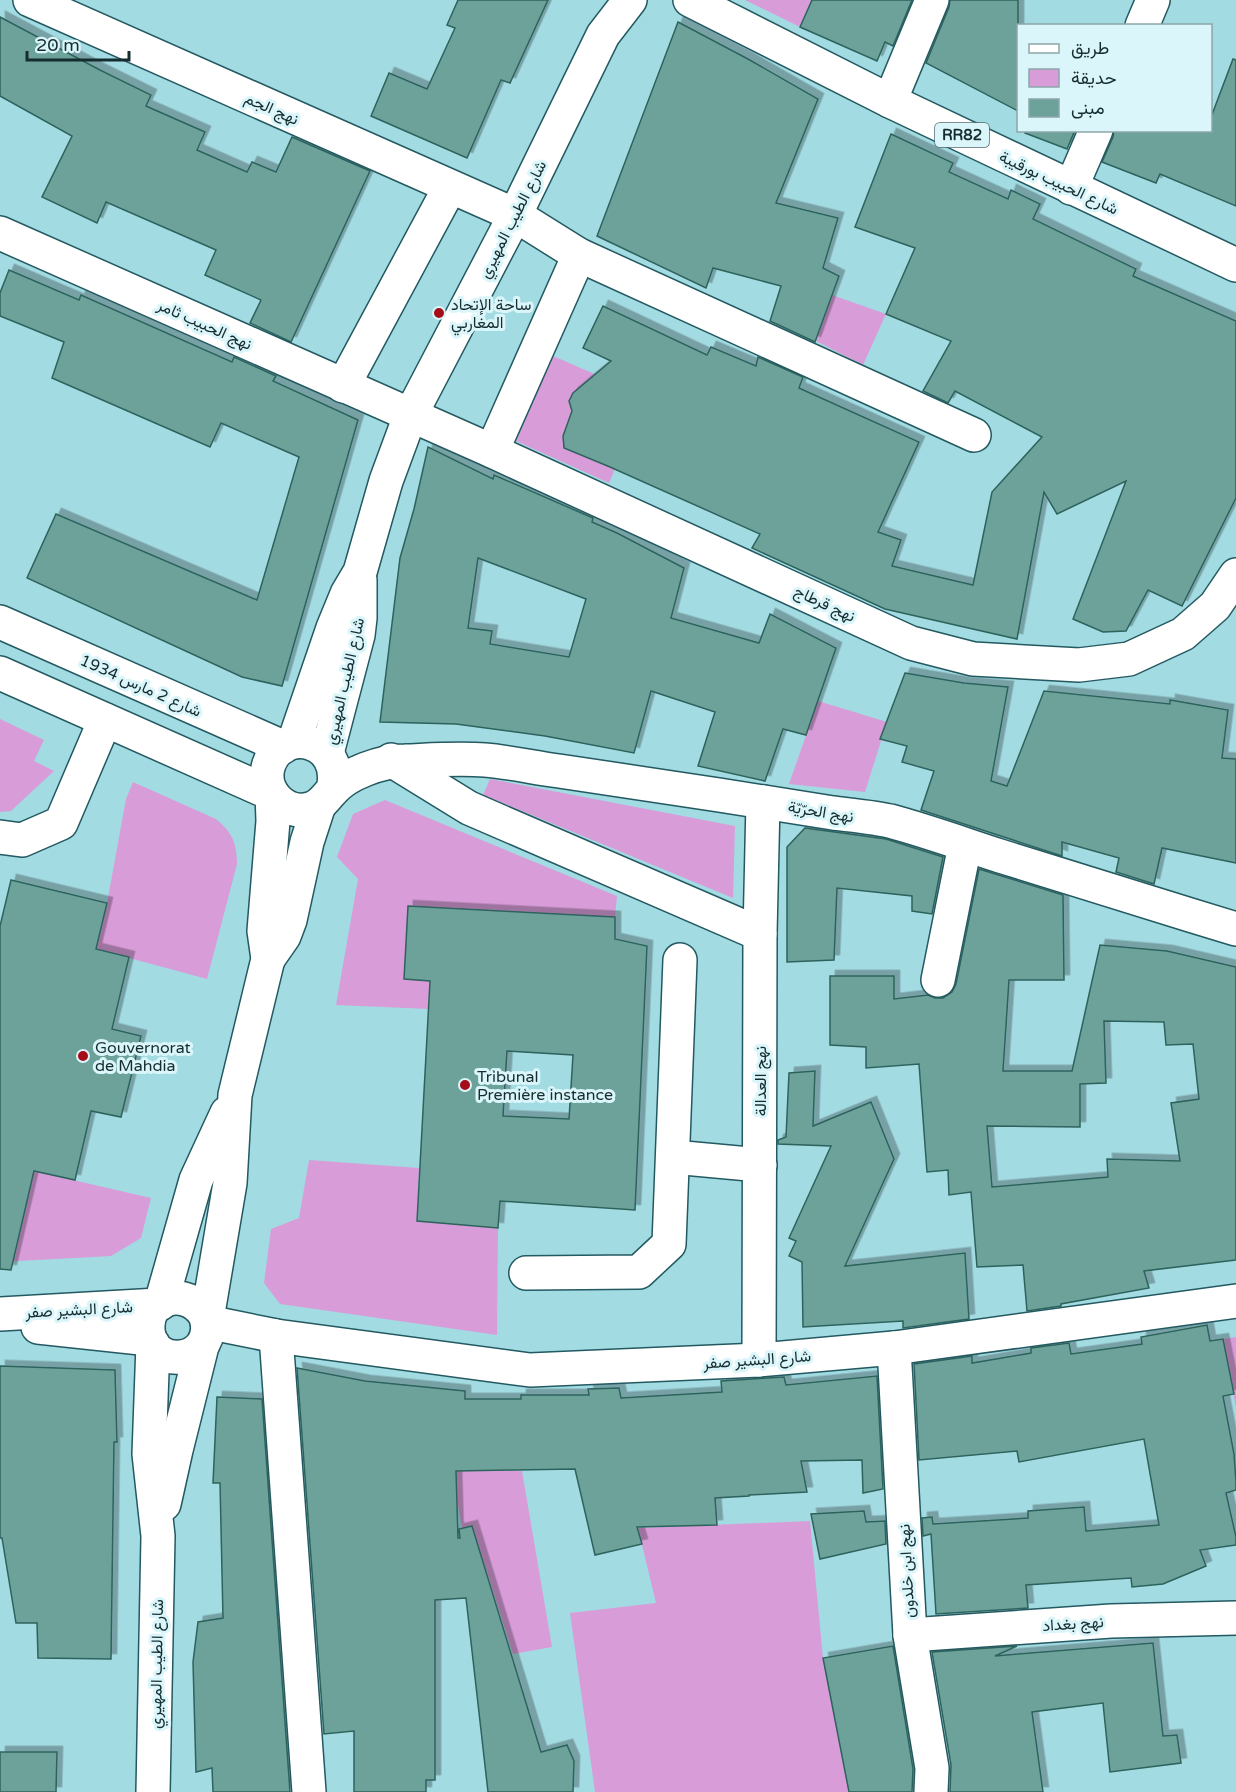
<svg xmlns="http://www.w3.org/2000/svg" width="1236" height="1792" viewBox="0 0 1236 1792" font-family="'Varela Round',Vazirmatn,sans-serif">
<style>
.green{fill:#d89dd9}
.building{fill:#6da29b;stroke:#2e635d;stroke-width:1.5;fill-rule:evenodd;filter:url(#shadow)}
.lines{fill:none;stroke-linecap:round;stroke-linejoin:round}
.minor-casing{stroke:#235960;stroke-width:36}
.major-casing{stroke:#235960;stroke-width:36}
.minor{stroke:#fff;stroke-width:33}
.major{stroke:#fff;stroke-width:33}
.poi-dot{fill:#a50d19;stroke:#dbf6fa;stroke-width:2}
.labels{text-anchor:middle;stroke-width:6;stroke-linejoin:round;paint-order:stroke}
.shield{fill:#dbf6fa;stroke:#51696d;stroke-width:1.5}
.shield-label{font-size:15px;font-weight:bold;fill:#162d30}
.street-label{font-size:16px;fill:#162d30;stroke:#dbf6fa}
.poi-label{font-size:16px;fill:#162d30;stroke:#dbf6fa;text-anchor:start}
</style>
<defs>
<filter id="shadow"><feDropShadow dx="5.5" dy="-5.5" stdDeviation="0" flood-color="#0004"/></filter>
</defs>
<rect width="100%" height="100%" fill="#a3dbe2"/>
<g class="green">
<polygon points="745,0 812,0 800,27"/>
<polygon points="832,295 886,314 863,365 816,341"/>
<polygon points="553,356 645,396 609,483 516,441"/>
<polygon points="818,701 887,722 865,792 789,784"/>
<polygon points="0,719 44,740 34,761 54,771 11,811 0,812"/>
<polygon points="490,779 735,826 733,898 483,795"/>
<path d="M133,782L216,819C232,832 237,843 237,864L207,979L96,949L107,903L126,799Z"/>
<polygon points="385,800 617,896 615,917 409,906 404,979 430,981 429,1009 336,1005 358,879 337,857 353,814"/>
<polygon points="309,1160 419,1168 417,1221 498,1228 497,1335 280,1304 264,1283 271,1229 299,1218"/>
<polygon points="34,1171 151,1198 141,1238 111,1256 0,1262 21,1227"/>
<polygon points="1236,1337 1236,1408 1223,1339"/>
<polygon points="456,1463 505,1463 505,1471 522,1471 552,1647 513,1654 475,1535 464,1537 457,1500"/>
<polygon points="810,1521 823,1658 849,1792 595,1792 570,1613 656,1603 638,1528"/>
</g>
<g class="building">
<polygon points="458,0 548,0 510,83 501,80 467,158 371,116 389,73 427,89 455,28 447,25"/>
<polygon points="812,0 912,0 893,46 885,42 877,61 800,27"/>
<polygon points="950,0 1018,0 1018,111 926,63 949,7"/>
<polygon points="0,17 100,70 151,95 146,106 205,132 197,150 247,172 252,162 276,172 292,137 370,171 291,342 250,323 261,300 205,275 216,250 106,202 97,223 42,197 72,136 0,96"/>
<polygon points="678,22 748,59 818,99 776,203 838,218 823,268 839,276 815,342 770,321 781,286 713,268 706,288 597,236"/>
<polygon points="1233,59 1236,60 1236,206 1160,174 1156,183 1102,162 1113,137 1114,130 1210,130 1210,120"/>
<polygon points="1026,130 1075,130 1067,149 1025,133"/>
<polygon points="891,134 953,163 949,172 1008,199 1011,190 1040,204 1033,219 1136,269 1133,276 1236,321 1236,498 1182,606 1148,590 1126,631 1103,632 1073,619 1126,481 1057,514 1044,492 1017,639 885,609 752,548 760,534 610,467 564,448 563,436 572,411 569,401 573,393 611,361 583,348 603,306 707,355 711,347 756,366 758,357 803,377 799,388 919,442 878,532 901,540 892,566 973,585 992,492 1042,437 955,391 948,403 923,391 951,341 886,314 915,248 855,227"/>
<polygon points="9,270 79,300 81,295 232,362 234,357 276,376 273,381 358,420 282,686 242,677 27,578 56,514 257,600 299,457 221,423 210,447 52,378 64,342 0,316 0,293"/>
<path d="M428,447L493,479L494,475L593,518L592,522L617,533L684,568L671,618L759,643L770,614L836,648L806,735L783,729L765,781L698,766L715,712L651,691L634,753L545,736L456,724L380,722L400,558L414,509ZM478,558L586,599L569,657L490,644L492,631L468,628Z"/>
<polygon points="905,673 964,683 1008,687 991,781 1007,786 1044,691 1170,704 1170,700 1228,710 1222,758 1236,759 1236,863 1162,848 1154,884 1116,872 1119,858 1062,842 1062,856 921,810 934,771 902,762 907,746 880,739"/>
<polygon points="805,828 886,839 943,857 932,914 912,911 912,896 837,888 834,960 787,962 787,847"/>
<path d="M979,869L1063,895L1064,980H1009L1003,1071H1072L1100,945L1167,951L1236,967V1260L1144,1271L1149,1288L1061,1304V1306L1027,1311L1023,1265L977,1267L971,1192L949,1195L948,1170L927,1172L919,1064L866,1068V1047L830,1045V976H894V999L928,995L935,998H943L952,992L956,984ZM1104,1021L1164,1022L1166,1045L1193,1044L1199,1099L1171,1103L1180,1161L1107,1159L1108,1177L992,1187L987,1126L1080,1127V1084L1106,1083Z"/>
<polygon points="11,880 107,903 96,949 129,957 112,1029 141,1036 121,1117 91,1111 75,1180 34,1171 11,1270 0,1269 0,926"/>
<path d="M408,906L615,917V939L647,946L635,1210L500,1201L498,1228L417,1221L430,981L404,979ZM507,1051L573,1055L569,1119L503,1116Z"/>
<polygon points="815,1071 813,1126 871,1102 894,1159 845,1266 965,1253 969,1319 903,1328 903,1321 803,1327 802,1262 789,1256 796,1241 789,1238 831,1146 778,1144 778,1140 786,1137 789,1073"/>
<polygon points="1207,1325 1210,1341 1223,1339 1234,1394 1223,1396 1234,1454 1236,1482 1236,1490 1226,1493 1236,1537 1236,1545 1200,1550 1206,1566 1163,1584 1132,1587 1131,1578 1026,1585 1028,1608 936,1614 931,1534 923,1536 922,1518 932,1517 933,1524 1028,1518 1028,1511 1084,1507 1086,1531 1159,1525 1144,1439 1019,1462 1017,1451 919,1460 914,1364 972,1356 972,1363 1031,1353 1031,1348 1069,1343 1071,1354 1142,1344 1141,1337"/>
<polygon points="0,1366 115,1370 117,1442 114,1442 111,1659 38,1658 37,1623 16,1623 2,1538 0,1538"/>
<polygon points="297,1368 365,1381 465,1391 465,1399 521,1399 521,1395 589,1395 588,1389 619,1388 621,1398 722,1392 721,1381 784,1377 786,1385 877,1376 883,1489 863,1493 862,1460 801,1461 807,1492 749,1495 749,1496 715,1498 717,1525 637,1527 642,1544 595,1555 575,1469 456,1471 458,1538 460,1538 459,1529 472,1526 541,1752 567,1745 574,1761 573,1792 488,1792 466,1598 435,1600 435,1780 426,1780 426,1792 354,1792 354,1731 324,1734"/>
<polygon points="217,1397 262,1399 290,1792 213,1792 212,1768 196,1772 193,1662 198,1622 223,1618 220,1483 213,1483"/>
<polygon points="864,1511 866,1522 885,1521 886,1544 820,1559 811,1514"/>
<polygon points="1153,1643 1163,1736 1177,1735 1181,1763 1110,1772 1103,1703 1032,1712 1043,1792 950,1792 951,1765 932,1652 1017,1646 995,1656"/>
<polygon points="893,1646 913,1769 912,1792 849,1792 823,1658"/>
<polygon points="0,1752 57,1752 56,1792 0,1792"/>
</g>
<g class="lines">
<defs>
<g id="minor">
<polyline points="30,0 515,215 579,255 974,435"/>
<polyline points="1142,26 1153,0"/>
<polyline points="890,101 932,0"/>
<polyline points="1071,188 1096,130"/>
<polyline points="0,233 492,451 911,643 973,659 1079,665 1129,659 1183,634 1215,606 1236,575"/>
<polyline points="343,386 450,187"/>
<polyline points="492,451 579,255"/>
<polyline points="0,622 283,747"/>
<path d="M0,673L272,794L273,821L264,931L268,959L235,1095L230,1183L207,1319C215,1366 149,1370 148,1329C146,1294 192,1286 207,1319"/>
<polyline points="294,742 333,628 347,594 360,572 386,481 410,416 515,215 603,35 630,0"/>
<polyline points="327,753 358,635 360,618 360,580"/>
<polyline points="391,760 469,808 760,934"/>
<path d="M333,790C345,739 283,725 269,764C260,790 284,816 310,809C321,806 325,798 332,791C347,773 382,761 405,761C431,760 459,758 485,760C510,762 535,768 559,771C612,779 666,787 719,795C757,801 795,807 833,813C851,815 871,817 890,821C927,831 963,844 1000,856C1078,880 1157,905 1236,929"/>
<polyline points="0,837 22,840 61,823 105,720"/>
<polyline points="268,959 284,936 290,920 307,842 319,805"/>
<polyline points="938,980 965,845"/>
<polyline points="673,1157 760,1165"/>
<polyline points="526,1273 639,1272 669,1244 680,960"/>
<polyline points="161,1303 196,1180 227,1113"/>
<polyline points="0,1314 158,1305"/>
<polyline points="207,1322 276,1336 530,1370 759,1360 894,1348 1236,1301"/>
<polyline points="38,1327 150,1339"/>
<polyline points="276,1336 309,1792"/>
<polyline points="153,1344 149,1454 158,1536 153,1792"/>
<polyline points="894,1348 910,1635 932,1768 931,1792"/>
<polyline points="759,1360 760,934 763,802"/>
<polyline points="164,1504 176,1450 202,1346"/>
<polyline points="910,1635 1111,1621 1236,1618"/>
</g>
<polyline id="major" points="690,0 890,101 1236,265"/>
</defs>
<use href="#minor" class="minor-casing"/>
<use href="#major" class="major-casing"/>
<use href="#minor" class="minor"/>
<use href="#major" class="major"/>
</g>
<g class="poi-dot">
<circle cx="439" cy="313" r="6"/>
<circle cx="83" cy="1056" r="6"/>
<circle cx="465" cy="1085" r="6"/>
</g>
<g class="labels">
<rect class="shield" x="935" y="123" width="54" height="24" rx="4.5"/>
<g class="shield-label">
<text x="962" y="140">RR82</text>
</g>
<g class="street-label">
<text transform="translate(272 108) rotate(24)" y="6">نهج الجم</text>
<text transform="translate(1059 182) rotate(25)" y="6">شارع الحبيب بورقيبة</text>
<text transform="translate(512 219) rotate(-63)" y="6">شارع الطيب المهيري</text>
<text transform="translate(205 324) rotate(24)" y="6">نهج الحبيب ثامر</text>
<text transform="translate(825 603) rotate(25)" y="6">نهج قرطاج</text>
<text transform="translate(344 681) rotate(-77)" y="6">شارع الطيب المهيري</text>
<text transform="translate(141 685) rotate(24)" y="6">شارع 2 مارس 1934</text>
<text transform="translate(821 811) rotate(9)" y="6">نهج الحرّيّة</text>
<text transform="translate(760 1081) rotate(-90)" y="6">نهج العدالة</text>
<text transform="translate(79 1309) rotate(-3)" y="6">شارع البشير صفر</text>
<text transform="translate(757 1359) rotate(-4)" y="6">شارع البشير صفر</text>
<text transform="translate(906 1571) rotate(-93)" y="6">نهج ابن خلدون</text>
<text transform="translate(1073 1623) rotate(-4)" y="6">نهج بغداد</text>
<text transform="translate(156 1664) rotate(-89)" y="6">شارع الطيب المهيري</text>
</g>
<g class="poi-label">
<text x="451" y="310">ساحة الإتحاد<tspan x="451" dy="18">المغاربي</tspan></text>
<text x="95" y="1053">Gouvernorat<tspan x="95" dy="18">de Mahdia</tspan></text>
<text x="477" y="1082">Tribunal<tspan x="477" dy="18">Première instance</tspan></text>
</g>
</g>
<rect x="1017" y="24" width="195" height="108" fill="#dbf6fa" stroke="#8ca6a9" stroke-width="1.5"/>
<rect x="1029" y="44" width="30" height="9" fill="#ffffff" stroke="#8ca6a9" stroke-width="1.5"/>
<text x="1071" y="54" font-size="18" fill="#162d30">طريق</text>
<rect x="1029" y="69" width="30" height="18" fill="#d89dd9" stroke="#8ca6a9" stroke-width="1.5"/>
<text x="1071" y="84" font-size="18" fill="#162d30">حديقة</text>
<rect x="1029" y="99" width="30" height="18" fill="#6da29b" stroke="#8ca6a9" stroke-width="1.5"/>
<text x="1071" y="114" font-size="18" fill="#162d30">مبنى</text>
<path d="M27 51v9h102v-9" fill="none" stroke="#162d30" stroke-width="3"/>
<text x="36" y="51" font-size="18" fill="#162d30" stroke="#dbf6fa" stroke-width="4.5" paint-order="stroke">20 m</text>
</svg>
